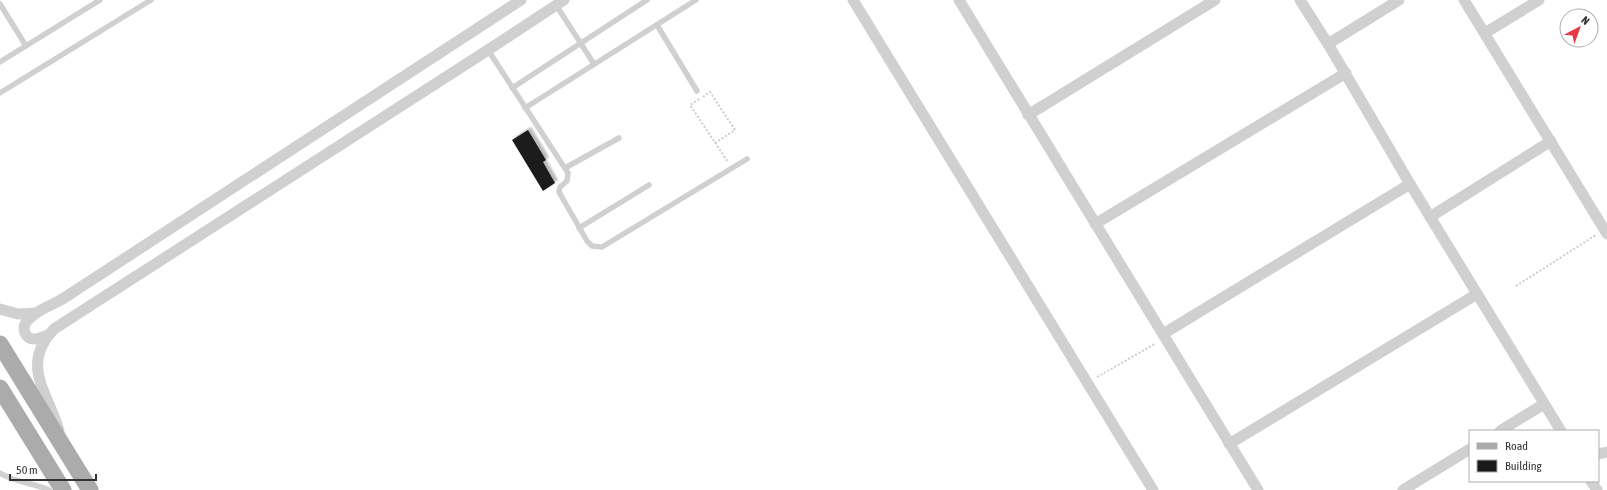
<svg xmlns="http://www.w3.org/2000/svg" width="1607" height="490" viewBox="0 0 1607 490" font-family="'Asap Condensed',sans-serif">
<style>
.building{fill:#1a1a1a;filter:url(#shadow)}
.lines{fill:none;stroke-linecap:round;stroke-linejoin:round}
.path{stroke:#cdcdcd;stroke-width:2;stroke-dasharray:2 2;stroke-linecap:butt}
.service{stroke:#d0d0d0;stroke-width:5.5}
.minor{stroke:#d0d0d0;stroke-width:11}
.primary{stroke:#ababab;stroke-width:17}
</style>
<defs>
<filter id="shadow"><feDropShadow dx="3" dy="-3" stdDeviation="1" flood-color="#0004"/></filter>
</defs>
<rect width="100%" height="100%" fill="#fff"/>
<polygon class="building" points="528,130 546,160 543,162 555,183 543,191 512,140"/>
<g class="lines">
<g class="path">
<polyline points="703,97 710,92 735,130 715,143"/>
<polyline points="699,99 690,105 728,162"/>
<polyline points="1516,286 1596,235"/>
<polyline points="1097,377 1156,343"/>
</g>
<g class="service">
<polyline points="0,4 26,46"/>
<polyline points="556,5 594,64"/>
<polyline points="657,25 697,91"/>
<polyline points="488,50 568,173 567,181 560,187 559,192 587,241 592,246 602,247 747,159"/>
<polyline points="0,62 100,0"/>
<polyline points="512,88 647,0"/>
<polyline points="0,93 151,0"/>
<polyline points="525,108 696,0"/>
<polyline points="565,168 619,138"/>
<polyline points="579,228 649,185"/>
<path d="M0,473C15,482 33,483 49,490"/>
</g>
<g class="minor">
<polyline points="853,0 1153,490"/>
<polyline points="959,0 1258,490"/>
<polyline points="1300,0 1328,44 1410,184 1561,431"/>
<polyline points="1464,0 1607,234"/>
<polyline points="1485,33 1539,0"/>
<polyline points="1328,44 1399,0"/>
<polyline points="1028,115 1215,0"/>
<polyline points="1430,217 1551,141"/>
<polyline points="1095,224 1346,73"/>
<polyline points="0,309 18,314 36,313"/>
<path d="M50,334C45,336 40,339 35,339C25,340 21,328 27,321C36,310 53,305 64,298L521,0"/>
<polyline points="1163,334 1410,184"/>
<path d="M59,431C49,393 19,366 54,329L488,50L564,0"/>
<polyline points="1500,431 1544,404"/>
<polyline points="1229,444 1477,294"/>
<polyline points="1598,454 1607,452"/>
<polyline points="1591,481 1597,490"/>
<polyline points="1403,490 1470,449"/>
</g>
<g class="primary">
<polyline points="0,344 90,490"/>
<polyline points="0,388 63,490"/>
</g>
</g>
<rect x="1469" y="430" width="130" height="52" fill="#ffffff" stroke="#adadad"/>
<rect x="1477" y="443" width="20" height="6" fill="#ababab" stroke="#adadad"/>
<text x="1505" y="450" font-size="12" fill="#333333">Road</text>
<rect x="1477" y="460" width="20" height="12" fill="#1a1a1a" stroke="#adadad"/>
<text x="1505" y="470" font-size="12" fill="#333333">Building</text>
<g transform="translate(1579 28) rotate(41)"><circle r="19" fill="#ffffff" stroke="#adadad"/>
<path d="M0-3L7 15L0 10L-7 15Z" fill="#e63946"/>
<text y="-6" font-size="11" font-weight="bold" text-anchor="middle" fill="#333333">N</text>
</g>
<path d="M10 474v6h86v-6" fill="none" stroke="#333333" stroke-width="2"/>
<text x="16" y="474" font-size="12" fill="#333333" stroke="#ffffff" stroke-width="3" paint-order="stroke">50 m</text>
</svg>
